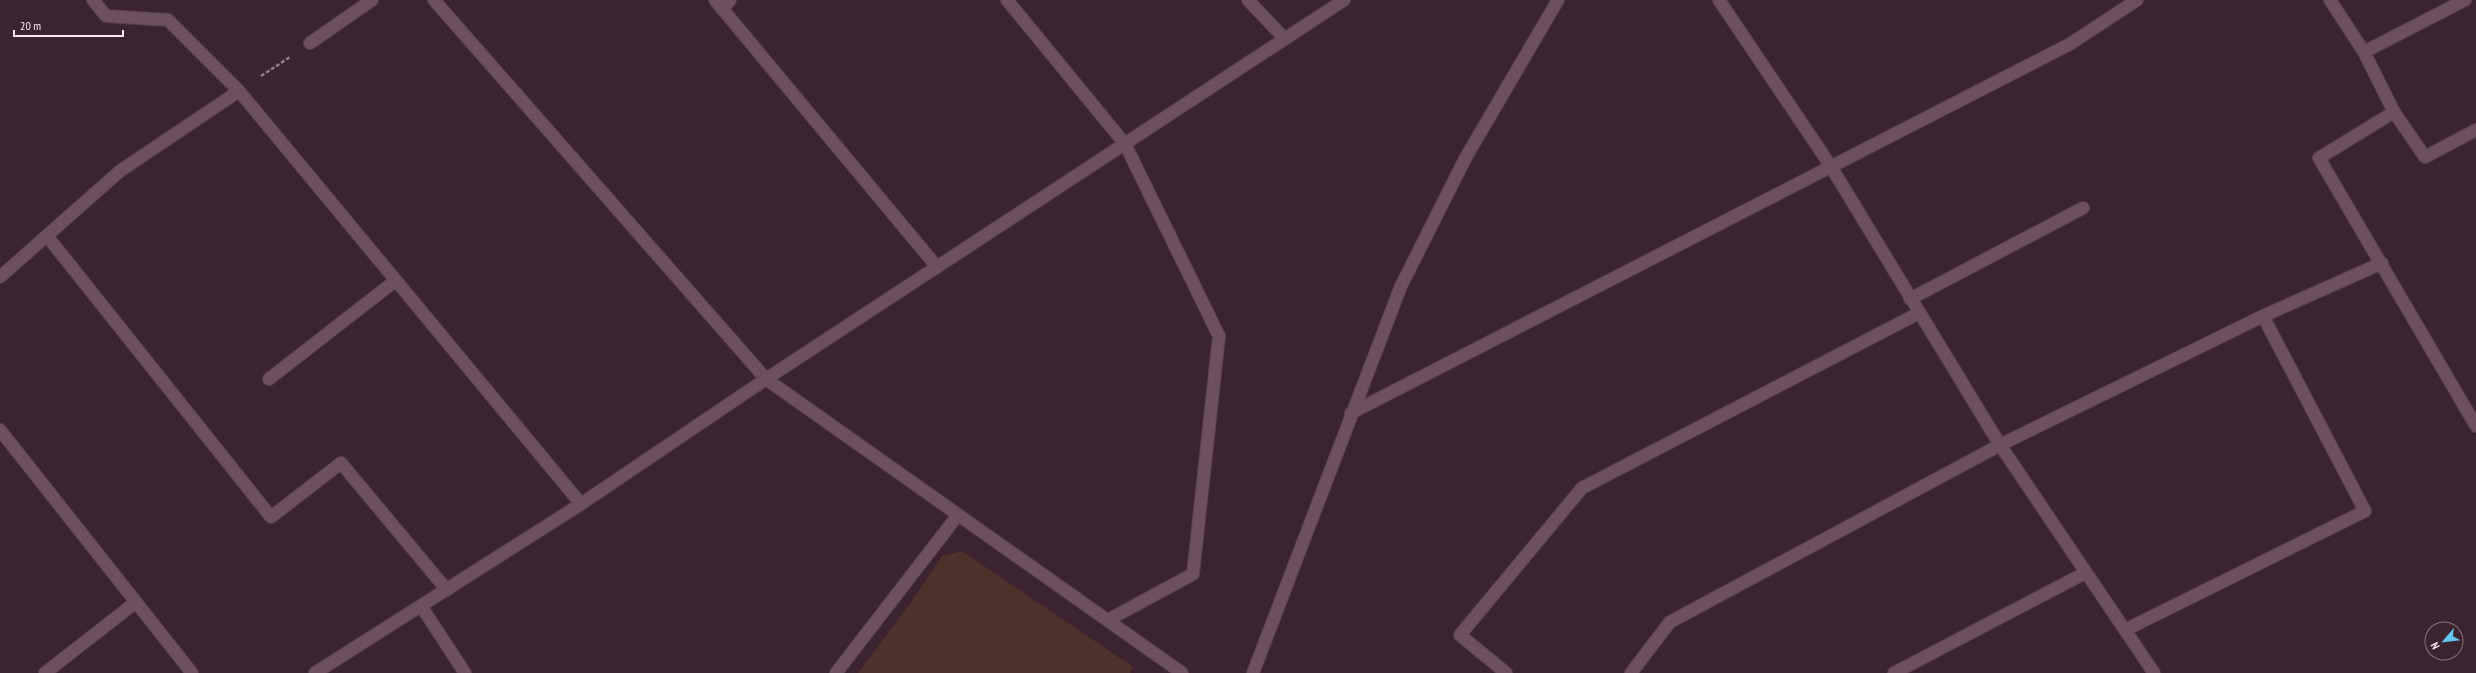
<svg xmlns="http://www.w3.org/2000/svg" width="2476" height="673" viewBox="0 0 2476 673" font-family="'PT Sans Narrow',sans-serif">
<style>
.green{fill:#4b332b}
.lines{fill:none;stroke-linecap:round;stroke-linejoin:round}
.service-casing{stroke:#55414b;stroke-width:14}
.minor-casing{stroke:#55414b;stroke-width:14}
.tertiary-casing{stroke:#55414b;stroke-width:14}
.path{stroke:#927d87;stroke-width:2.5;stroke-dasharray:4 2;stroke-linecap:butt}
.service{stroke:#6b505d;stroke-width:12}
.minor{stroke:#6b505d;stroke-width:12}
.tertiary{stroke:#6b505d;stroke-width:12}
</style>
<rect width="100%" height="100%" fill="#3b242f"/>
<polygon class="green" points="962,551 1133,667 1130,673 858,673 911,602 942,556"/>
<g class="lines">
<defs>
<g id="service">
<polyline points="2364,52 2465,0"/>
<polyline points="1910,299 2083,208"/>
<polyline points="269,379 395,281"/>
<polyline points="1108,620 1193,574 1219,336 1125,144"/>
</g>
<g id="minor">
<polyline points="93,0 106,16 168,20 239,91 581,504"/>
<polyline points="434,0 766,379 1182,673"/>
<polyline points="715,0 937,267"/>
<polyline points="1007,0 1125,144"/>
<polyline points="1248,0 1285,39"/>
<polyline points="1719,0 1830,165 2000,445 2154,673"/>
<polyline points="2330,0 2364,52 2394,112"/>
<polyline points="722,9 730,0"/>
<polyline points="2476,130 2425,157 2394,112 2319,158 2476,426"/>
<polyline points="47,236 271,517 341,463 447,590"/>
<polyline points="0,277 120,171 239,91"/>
<polyline points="1351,413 2070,44 2137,0"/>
<polyline points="0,430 192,673"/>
<polyline points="421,606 465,673"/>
<polyline points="2125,630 2365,511 2263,316"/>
<polyline points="45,673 136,602"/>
<polyline points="315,673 581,504 766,379 1344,0"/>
<polyline points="836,673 958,515"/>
<polyline points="1506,673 1460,635 1582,488 1919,313"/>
<polyline points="1631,673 1670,622 2000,445 2263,316 2382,263"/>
<polyline points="1894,673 2085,573"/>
</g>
<g id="tertiary">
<polyline points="310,43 372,0"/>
<polyline points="1253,673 1401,286 1466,157 1558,0"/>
</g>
</defs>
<use href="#service" class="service-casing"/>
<use href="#minor" class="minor-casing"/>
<use href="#tertiary" class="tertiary-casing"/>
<polyline class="path" points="261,76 290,57"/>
<use href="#service" class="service"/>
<use href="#minor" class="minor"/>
<use href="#tertiary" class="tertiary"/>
</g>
<g transform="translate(2444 641) rotate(242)"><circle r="19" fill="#3b242f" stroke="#87727c"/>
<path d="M0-3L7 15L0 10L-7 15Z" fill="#64c5ee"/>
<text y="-6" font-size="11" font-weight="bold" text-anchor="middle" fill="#f8e7ef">N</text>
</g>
<path d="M14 30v6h109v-6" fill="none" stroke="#f8e7ef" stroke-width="2"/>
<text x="20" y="30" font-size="12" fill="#f8e7ef" stroke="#3b242f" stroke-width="3" paint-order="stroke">20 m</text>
</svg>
